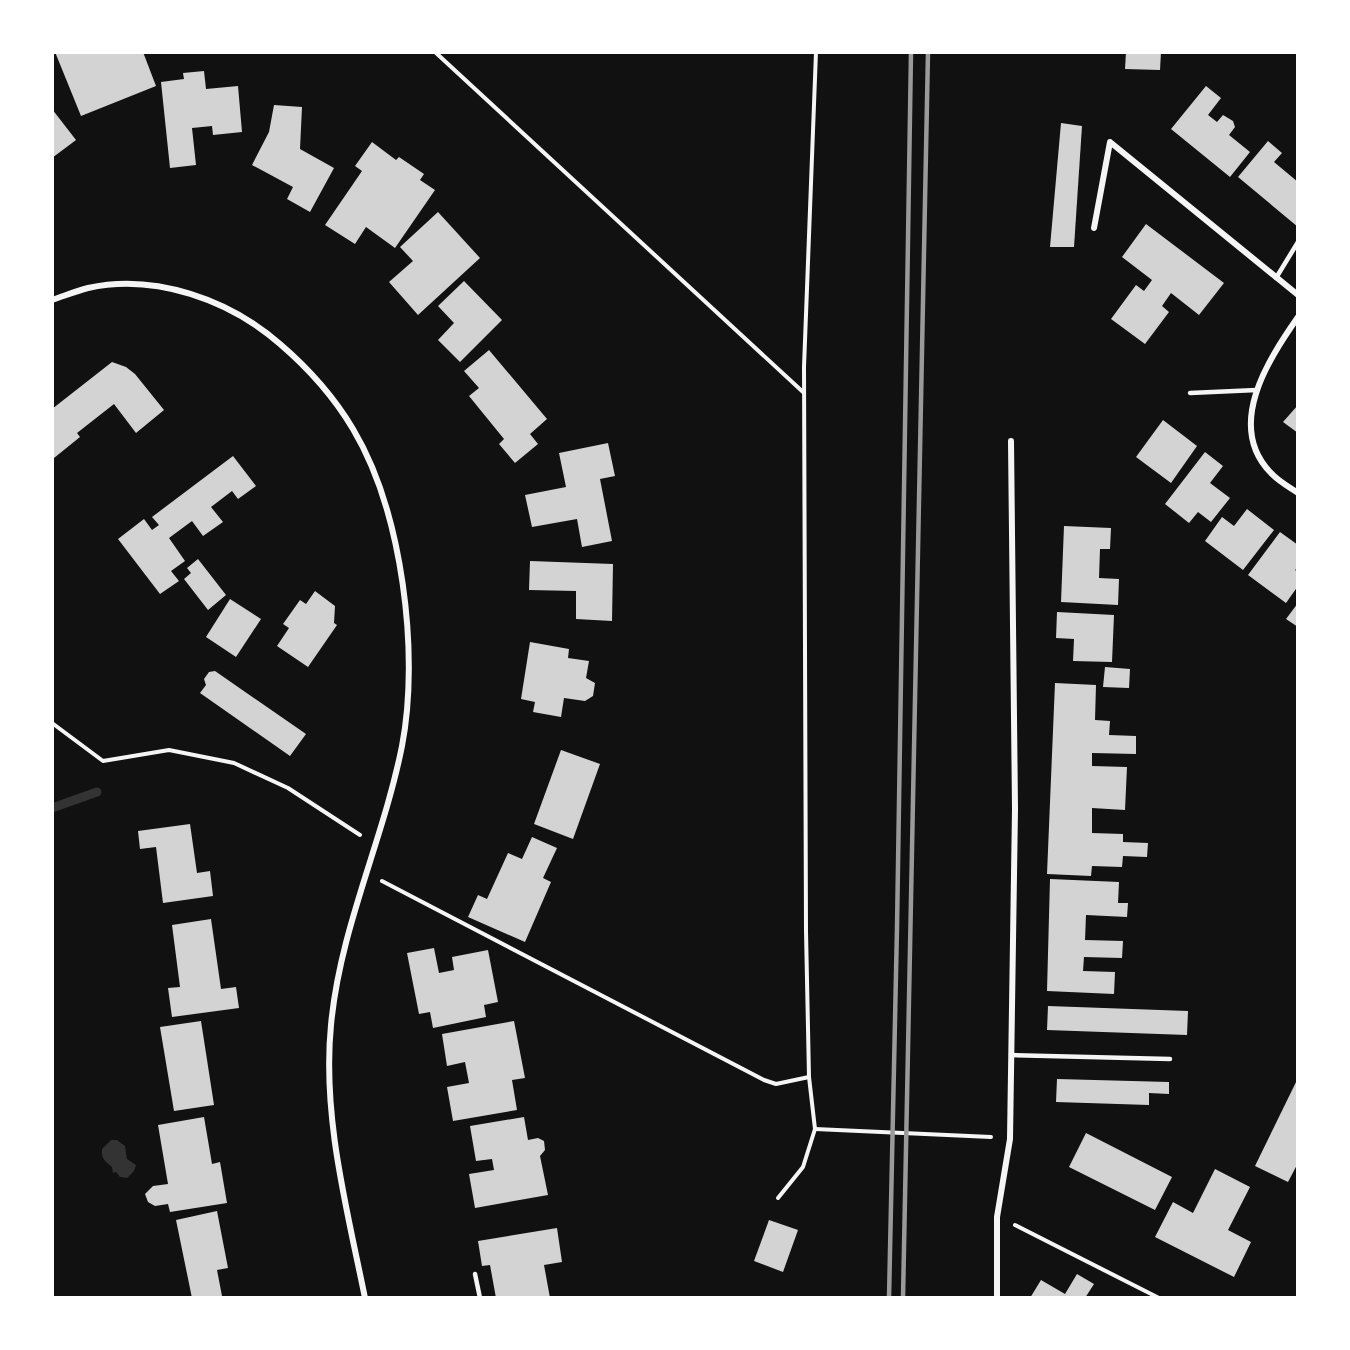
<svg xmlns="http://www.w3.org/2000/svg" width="1350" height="1350" viewBox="0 0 1350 1350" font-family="'Sofia Sans Condensed',sans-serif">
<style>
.water{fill:#333}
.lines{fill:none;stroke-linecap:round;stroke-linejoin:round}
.stream{stroke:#333;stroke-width:9}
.building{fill:#d3d3d3}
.path{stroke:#f5f5f5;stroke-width:4}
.service{stroke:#f5f5f5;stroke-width:4.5}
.minor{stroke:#f5f5f5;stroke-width:6}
.rail{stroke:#9a9a9a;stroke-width:4.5}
</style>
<rect width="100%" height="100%" fill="#111"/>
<path class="water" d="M111,1140H117L125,1146L127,1159L136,1165L134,1171L127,1178L120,1177L116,1172L113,1173L112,1167C105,1161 101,1159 102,1149Z"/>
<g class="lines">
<polyline class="stream" points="52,808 97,792"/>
</g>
<g class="building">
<polygon points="55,52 143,52 156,86 81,116"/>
<polygon points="1126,52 1161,52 1160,70 1125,69"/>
<polygon points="204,71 206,89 238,86 242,132 213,135 212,126 192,128 196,165 170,168 161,82 184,79 183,73"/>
<polygon points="1206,86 1221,98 1208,115 1217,122 1223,115 1233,121 1235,127 1229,135 1250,152 1230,177 1171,129"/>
<polygon points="274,105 302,107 300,149 334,168 310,212 287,199 293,187 252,165 269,132"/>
<polygon points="52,109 76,140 52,158"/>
<polygon points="1061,123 1082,126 1074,247 1050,247"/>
<polygon points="1268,141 1282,153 1274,162 1298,182 1298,227 1238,177"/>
<polygon points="372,142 396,160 399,157 424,174 420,180 435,190 395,248 366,227 355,244 325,225 362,171 355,166"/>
<polygon points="438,212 480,258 418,315 389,282 413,261 400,247"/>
<polygon points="1146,224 1224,283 1199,315 1171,293 1162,306 1169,312 1145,344 1111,319 1136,285 1144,291 1152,280 1122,257"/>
<polygon points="464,281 502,320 460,362 438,340 454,323 438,306"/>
<polygon points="489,350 547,419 530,434 538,444 515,463 499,444 504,439 469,396 479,388 464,371"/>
<polygon points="112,362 126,367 135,374 164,410 136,433 114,404 77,433 80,437 54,458 52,409"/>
<polygon points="1298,405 1298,433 1283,422"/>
<polygon points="1163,420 1197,446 1171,483 1136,457"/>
<polygon points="608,443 615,476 600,479 612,541 582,547 577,519 532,527 525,495 566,487 559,453"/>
<polygon points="1205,452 1223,466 1210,483 1230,498 1211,522 1198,512 1189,523 1165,504"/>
<polygon points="233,456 256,486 238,499 232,491 211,507 223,522 203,536 192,521 169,538 185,561 171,571 179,581 160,594 118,539 144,519 152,530 159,525 152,517"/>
<polygon points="1247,509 1274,530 1243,570 1205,541 1222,517 1234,526"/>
<polygon points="1064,526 1111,528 1110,549 1100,549 1099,578 1119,579 1118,605 1061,602"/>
<polygon points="1280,532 1298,545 1298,567 1295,570 1298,572 1298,586 1286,603 1248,575"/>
<polygon points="198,559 226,595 208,610 184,579 191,573 187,568"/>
<polygon points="530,561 613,564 612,621 576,619 576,591 529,590"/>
<polygon points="315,591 335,606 334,623 337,625 308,667 277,646 289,628 283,624 300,600 306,604"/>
<polygon points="230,599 261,619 236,657 206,637"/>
<polygon points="1298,603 1298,627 1286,619"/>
<polygon points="1057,612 1114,615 1112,662 1073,661 1074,639 1056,638"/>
<polygon points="530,642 569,649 568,658 589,661 586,678 595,683 593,696 585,701 564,698 561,717 533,712 535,702 521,699"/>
<polygon points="1105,667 1130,669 1129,688 1103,687"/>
<polygon points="215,671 306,734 290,756 200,693 206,685 204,679 209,672"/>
<polygon points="1055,683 1096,685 1095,720 1110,721 1109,735 1136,736 1136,754 1092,753 1092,766 1127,767 1125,810 1092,808 1092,833 1123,834 1123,842 1148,843 1147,857 1123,856 1122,867 1092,866 1091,876 1047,874"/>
<polygon points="561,750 600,764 573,839 534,824"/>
<polygon points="190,824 197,873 210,871 213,896 163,903 156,847 140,849 138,831"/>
<polygon points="532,837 557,848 543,878 551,882 525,942 468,917 478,895 487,899 508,853 522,859"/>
<polygon points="1050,879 1119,882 1118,903 1128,903 1127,917 1086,915 1085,940 1123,941 1122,958 1084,957 1083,971 1115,972 1114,994 1047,991"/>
<polygon points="211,919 221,989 236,987 239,1008 172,1017 168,988 180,987 172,925"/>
<polygon points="434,948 439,973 454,970 452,957 488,950 498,1002 484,1005 486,1017 433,1028 430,1012 419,1014 407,953"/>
<polygon points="1048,1006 1188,1011 1187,1035 1047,1030"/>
<polygon points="201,1021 214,1105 174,1111 160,1027"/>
<polygon points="514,1021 525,1078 512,1080 517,1110 453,1121 447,1087 469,1083 465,1062 447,1066 442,1034"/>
<polygon points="1298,1078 1298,1163 1288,1182 1255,1166"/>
<polygon points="1057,1079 1169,1082 1169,1094 1149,1093 1149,1105 1056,1102"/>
<polygon points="204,1117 212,1164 220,1162 227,1203 170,1212 168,1204 155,1206 148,1202 145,1194 153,1186 168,1184 158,1125"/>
<polygon points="524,1117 528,1140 538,1138 544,1141 545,1150 540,1156 548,1195 475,1208 469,1174 494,1170 492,1159 476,1161 470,1126"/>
<polygon points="1086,1133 1172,1177 1155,1210 1069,1167"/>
<polygon points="1215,1169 1250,1187 1228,1230 1251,1242 1234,1277 1155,1237 1173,1202 1193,1213"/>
<polygon points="217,1211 228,1268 217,1270 222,1296 192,1298 176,1220"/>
<polygon points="769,1220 798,1230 783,1272 754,1261"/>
<polygon points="557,1228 562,1262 544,1265 550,1298 496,1298 490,1265 482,1266 478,1241"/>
<polygon points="1077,1274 1094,1284 1085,1298 1030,1298 1041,1280 1065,1294"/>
</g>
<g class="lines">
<g class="path">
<polyline points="435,52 803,392"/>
<polyline points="52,723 103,761 169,750 234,763 288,788 360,835"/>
<polyline points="382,881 764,1080 776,1084 809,1077"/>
<polyline points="815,1129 991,1137"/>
<polyline points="778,1198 803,1167 815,1129 809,1077 806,931 804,367 816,52"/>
<polyline points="1015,1225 1159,1298"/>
</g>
<g class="service">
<polyline points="1276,278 1298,242"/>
<polyline points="1190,393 1257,390"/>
<polyline points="1011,1055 1170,1059"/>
<polyline points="475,1274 480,1298"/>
</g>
<g class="minor">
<polyline points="1094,228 1110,142 1298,295"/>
<path d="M52,300C64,296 76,291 88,288C155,273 230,300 280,344C308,368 334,397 353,429C402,511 420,653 402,746C383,841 340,928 331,1025C322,1116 347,1209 365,1298"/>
<path d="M1298,317C1268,360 1225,426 1271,473C1278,481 1289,487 1298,493"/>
<polyline points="997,1298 997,1217 1010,1139 1015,809 1011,441"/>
</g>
<g class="rail">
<polyline points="889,1298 897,928 911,52"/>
<polyline points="903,1298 928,52"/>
</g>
</g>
<rect width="1350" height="1350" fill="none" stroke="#ffffff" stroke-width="108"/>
</svg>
